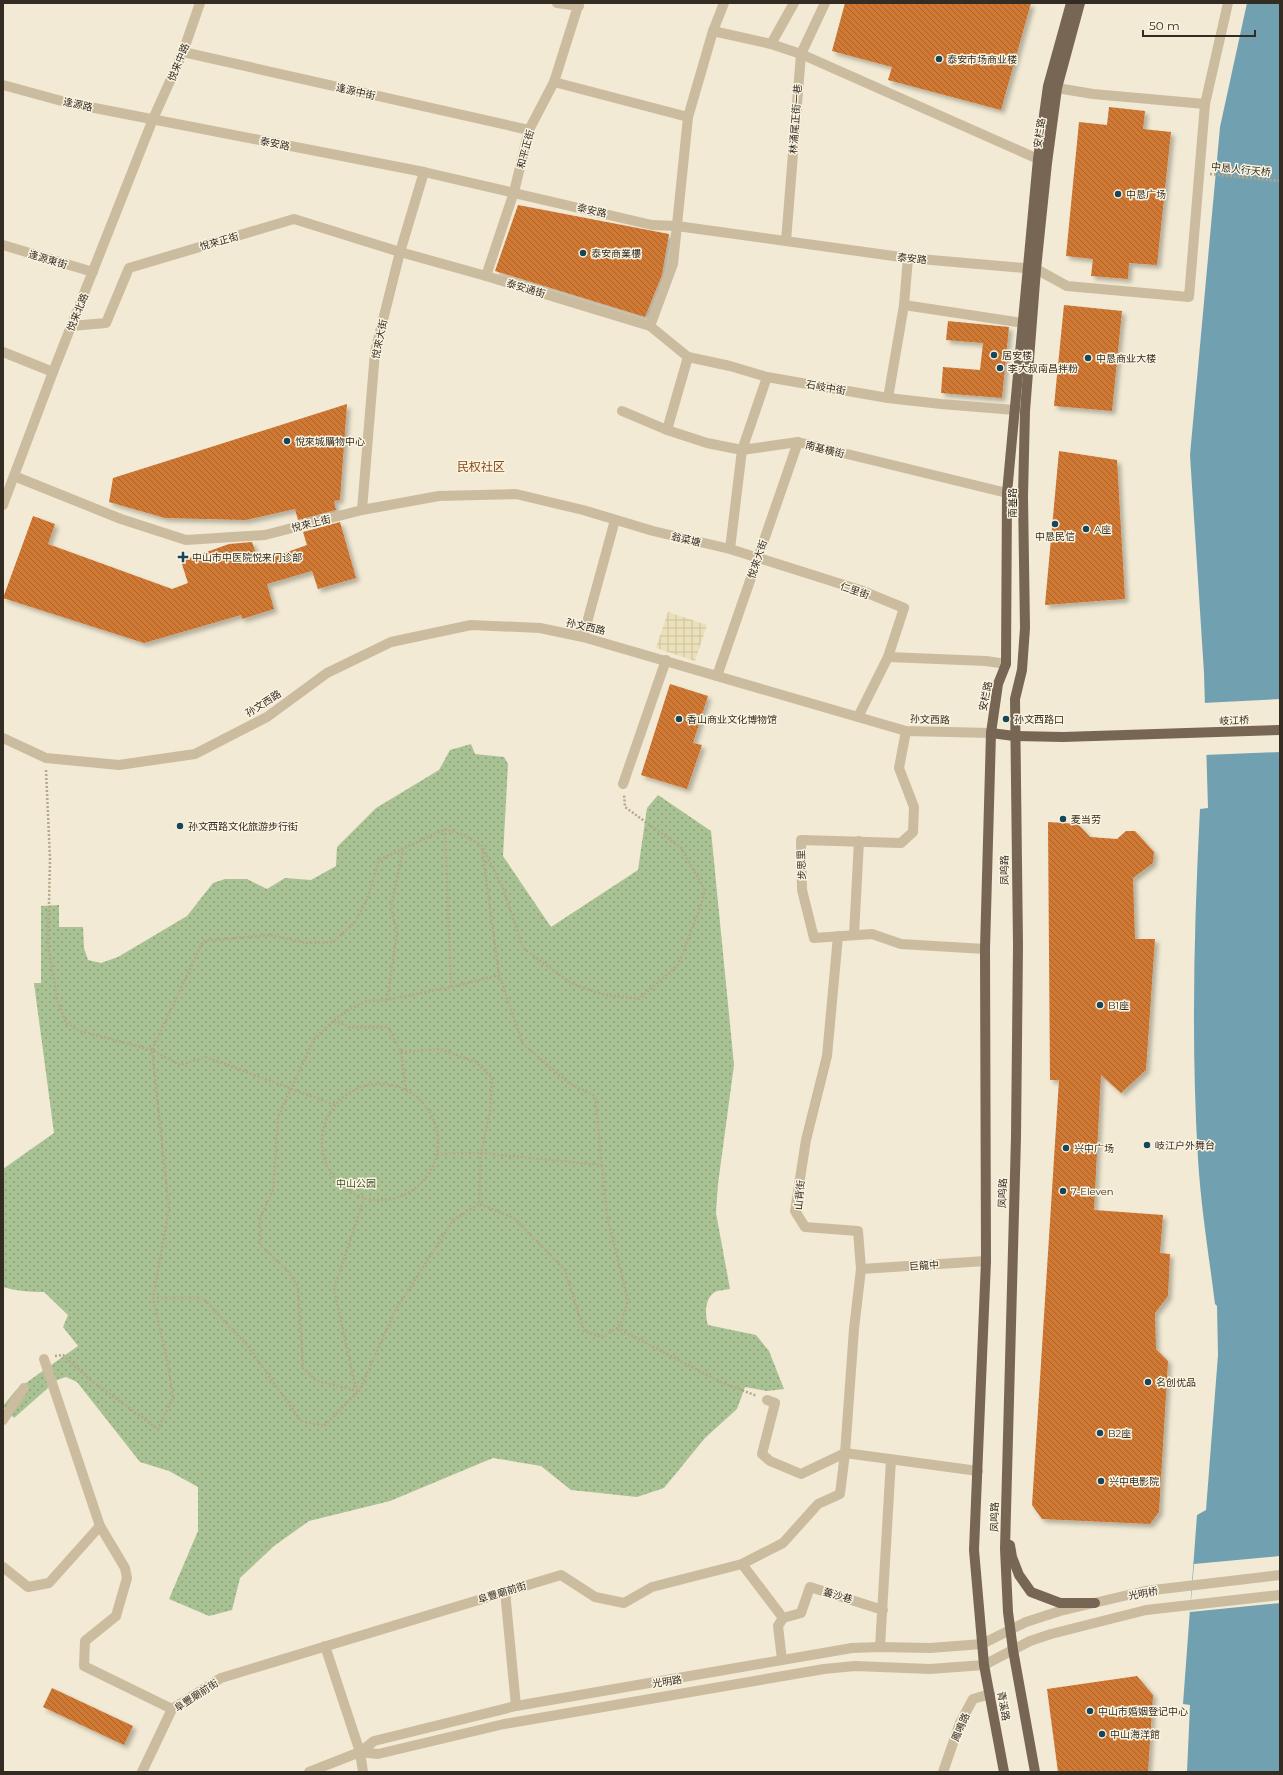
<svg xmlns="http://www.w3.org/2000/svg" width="1283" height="1775" viewBox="0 0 1283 1775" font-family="Montserrat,'Noto Sans SC',sans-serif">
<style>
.park{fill:url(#park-dots)}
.plaza{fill:url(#plaza-grid)}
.water{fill:#71a1b1}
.pier{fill:#f2ead4}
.building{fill:url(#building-back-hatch);filter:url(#shadow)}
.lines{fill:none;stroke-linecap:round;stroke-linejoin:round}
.path{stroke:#b6a68a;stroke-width:2.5;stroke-dasharray:2 2;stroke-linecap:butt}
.minor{stroke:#cbbc9f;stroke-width:10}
.major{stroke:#776653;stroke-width:10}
.poi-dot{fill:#164658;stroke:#faf3e0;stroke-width:1.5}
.labels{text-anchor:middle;stroke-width:3;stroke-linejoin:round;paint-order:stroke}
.poi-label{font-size:10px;fill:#332c23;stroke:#faf3e0;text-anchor:start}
.street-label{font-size:10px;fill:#332c23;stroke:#faf3e0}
.park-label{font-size:10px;fill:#395326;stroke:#faf3e0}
.quarter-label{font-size:12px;fill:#884917;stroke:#faf3e0}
</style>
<defs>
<pattern id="park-dots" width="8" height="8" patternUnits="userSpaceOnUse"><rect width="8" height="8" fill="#a9c293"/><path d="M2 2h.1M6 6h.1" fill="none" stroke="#8a9e78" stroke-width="1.8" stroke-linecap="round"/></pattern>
<pattern id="plaza-grid" width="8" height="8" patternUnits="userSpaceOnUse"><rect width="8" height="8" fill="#ece0b9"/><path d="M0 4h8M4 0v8" fill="none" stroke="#cbc09f"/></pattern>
<pattern id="building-back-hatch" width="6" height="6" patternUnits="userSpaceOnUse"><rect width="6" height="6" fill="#d07934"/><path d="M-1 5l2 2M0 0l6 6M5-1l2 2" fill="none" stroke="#a9632c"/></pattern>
<filter id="shadow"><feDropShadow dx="3.5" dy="3.5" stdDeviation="2" flood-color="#0004"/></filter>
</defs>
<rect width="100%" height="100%" fill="#f2ead4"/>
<path class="park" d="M471,744L475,754L504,757L508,764L503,856L551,927L638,870L647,808L658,795L711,831L734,1065L718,1184L716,1213L730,1289C726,1290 719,1290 715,1292C704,1299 705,1315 708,1325L756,1335L769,1351L784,1389L767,1391L745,1387L737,1409L705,1438L664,1488L637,1497L571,1490L541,1466L493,1458L390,1501L309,1521L274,1546L240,1578L232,1610L209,1616L169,1599L198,1531V1487L169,1471L140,1462L77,1382L66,1377L57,1380L14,1418L3,1406L16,1390L78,1346L63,1327L68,1315L44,1292C31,1292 15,1291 3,1287V1169L54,1133L34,983H41V906L59,905V927H83L84,948L88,960L101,963L118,957L187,916L213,883L225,879H247L267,889L285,878L311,880L336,866L337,847L376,808L439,770L450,750Z"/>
<polygon class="plaza" points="668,612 707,625 695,661 656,648"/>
<path class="water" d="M1247,3H1280V1772H1187L1190,1705L1183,1704L1197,1515L1206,1510L1218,1355L1217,1306L1215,1304C1209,1256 1201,1208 1198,1159C1191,1043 1194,926 1200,809L1208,808L1204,673L1190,455L1220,127Z"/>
<g class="pier">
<polygon points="1280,699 1280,752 1204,755 1203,703"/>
<polygon points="1280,1556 1280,1603 1190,1612 1194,1564"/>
</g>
<g class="building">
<polygon points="845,3 1031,3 1001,110 888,80 892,67 832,51"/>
<polygon points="1109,107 1145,111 1143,129 1171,132 1157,265 1129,263 1128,279 1091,276 1093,259 1066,256 1079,122 1107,125"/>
<polygon points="518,205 669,234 662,275 645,317 495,271"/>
<polygon points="1064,305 1122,311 1112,411 1054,406"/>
<polygon points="948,321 1009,327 1002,398 941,393 943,367 980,370 983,343 946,340"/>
<polygon points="347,404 340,500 334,501 336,510 298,520 295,509 246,520 165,518 109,502 113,478"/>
<polygon points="1059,451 1117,460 1125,599 1045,605"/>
<polygon points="33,516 55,524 48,544 172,589 188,583 181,561 229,544 252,542 259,562 307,545 303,532 340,522 356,578 318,589 312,571 267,584 274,609 242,619 241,615 144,643 3,598"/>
<polygon points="670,684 708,696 693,743 702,745 687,789 641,775"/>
<polygon points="1048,822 1078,824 1090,837 1117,839 1126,831 1135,831 1154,852 1153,863 1133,878 1135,939 1155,939 1146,1070 1121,1093 1101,1075 1094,1210 1163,1215 1160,1253 1170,1254 1168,1296 1155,1313 1156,1349 1168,1361 1159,1512 1150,1524 1042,1519 1032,1505 1059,1080 1050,1080"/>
<polygon points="1137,1676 1153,1695 1148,1772 1058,1772 1047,1689"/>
<polygon points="52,1688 133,1726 124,1745 43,1707"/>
</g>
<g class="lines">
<g class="path">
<polyline points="1210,174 1280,181"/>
<polyline points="46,770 50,859 48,945 57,999 66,1023 80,1031 152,1050 180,1065 206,1057 335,1105"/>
<polyline points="445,829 451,987"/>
<polyline points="387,1000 397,933 391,907 403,850"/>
<polyline points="334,1020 349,1027 388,1027 401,1052 406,1090"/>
<polyline points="401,1052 440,1049 476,1062 492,1078 490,1112 481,1153 479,1204"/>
<circle cx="380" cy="1142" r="58"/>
<polyline points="437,1154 481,1153 601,1165"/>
<polyline points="153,1298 203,1298 247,1345 301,1421 324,1426 359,1391 395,1311 453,1220 479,1204 514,1218 565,1270 584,1331 602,1337 617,1328 621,1323 628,1300 607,1216 595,1096 569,1083 523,1044 499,975 482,848"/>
<polyline points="617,1328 723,1383 757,1396"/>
<polyline points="55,1356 63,1355 89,1379 158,1429 173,1397 167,1359 153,1298 169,1209 152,1050 203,941 270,935 307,943 333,942 355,922 368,897 379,860 445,829 464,835 482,846 503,888 523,948 571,983 601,994 639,999 678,965 699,911 705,890 681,848 625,807 624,794"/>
<polyline points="358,1391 317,1381 303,1368 298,1287 287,1270 260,1245 260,1218 273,1190 278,1117 314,1039 334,1020 352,1008 367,1001 387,1000 451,987 499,975"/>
<polyline points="359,1391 355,1385 334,1289 364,1198"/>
</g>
<g class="minor">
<polyline points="557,3 579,6"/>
<polyline points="713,31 771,44 801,54 1038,159"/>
<polyline points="771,44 794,3"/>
<polyline points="183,52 529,130"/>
<polyline points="554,82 688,117"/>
<polyline points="3,85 69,103 424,172 652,225 677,226 908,258 1036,269 1067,286 1189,297 1205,104 1228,3"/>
<polyline points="1057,88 1093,94 1205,104"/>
<polyline points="786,241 801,54 825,3"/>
<polyline points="3,245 93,272"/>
<polyline points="486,276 514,192 529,130 554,82 579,3"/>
<polyline points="904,305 1023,323"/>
<polyline points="71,326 106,323 129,268 294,219 400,252 486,276 650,326 688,357 730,366 767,377 888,398 941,404 1015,410"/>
<polyline points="650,326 673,264 688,117 713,31 724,3"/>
<polyline points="3,352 53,372"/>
<polyline points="888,398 904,305 908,258"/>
<polyline points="622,411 667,430 707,443 742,450 798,442 1007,493"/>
<polyline points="667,430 688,357"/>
<polyline points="14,476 121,519 186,540 265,535 362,510 439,496 516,494 583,510 653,531 730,549 860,590 904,608 888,657 858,717"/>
<polyline points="3,505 53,372 153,119 183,52 200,3"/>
<polyline points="362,510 375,352 400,252 424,172"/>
<polyline points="730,549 742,450 767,377"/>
<polyline points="583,637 615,520"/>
<polyline points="888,657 986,661 1006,664"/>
<polyline points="717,676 798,442"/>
<polyline points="906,731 899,768 914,807 913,832 901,843 801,840 802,890 814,938 872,934 901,944 985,949"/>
<polyline points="3,738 46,758 119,765 195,754 267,717 327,673 391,642 471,625 540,628 583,637 906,731 991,733"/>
<polyline points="623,784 666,660"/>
<polyline points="854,935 859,841"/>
<polyline points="861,1269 986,1261"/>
<polyline points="44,1359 100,1526 125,1568 127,1578 116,1616 85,1641 84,1666 172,1709"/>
<polyline points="767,1400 775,1403 762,1454 770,1461 801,1474 845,1453 978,1471"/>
<polyline points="3,1420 24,1388"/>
<polyline points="742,1564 783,1618"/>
<polyline points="3,1567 28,1587 49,1583 100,1526"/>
<polyline points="505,1591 516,1706"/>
<polyline points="325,1646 360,1752 363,1772"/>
<polyline points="880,1647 891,1460"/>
<polyline points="782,1660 778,1626 783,1618 801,1613 810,1587 883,1610"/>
<polyline points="360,1752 378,1754 504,1724 824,1669 855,1666 930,1669 984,1665 1030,1641 1051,1634 1146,1610 1280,1595"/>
<polyline points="142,1772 172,1709 221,1678 561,1575 595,1597 624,1603 652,1587 742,1564 783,1543 818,1504 840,1494 845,1453 854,1329 861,1269 858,1231 805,1227 795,1211 806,1140 827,1056 838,936"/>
<polyline points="309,1772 360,1752 374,1741 516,1706 852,1648 880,1647 930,1648 982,1644 1026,1622 1060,1611 1145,1591 1280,1575"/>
<polyline points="943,1772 960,1723 973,1699 990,1694"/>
</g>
<g class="major">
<polyline points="991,733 1014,736 1063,737 1280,730"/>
<polyline points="1010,1545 1012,1557 1019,1575 1031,1592 1060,1603 1095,1603"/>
<polyline points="1004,1772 984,1665 974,1550 986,1261 985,949 991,733 998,684 1006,664 1007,493 1038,159 1048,86 1071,3"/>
<polyline points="1035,1772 1013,1650 1008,1612 1005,1549 1016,1137 1018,945 1015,699 1022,670 1025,628 1023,496 1025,411 1036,269 1047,163 1057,88 1080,3"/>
</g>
</g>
<g class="poi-dot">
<circle cx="939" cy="59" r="4"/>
<circle cx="1118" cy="194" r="4"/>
<circle cx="583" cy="253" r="4"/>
<circle cx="994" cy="355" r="4"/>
<circle cx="1088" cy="358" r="4"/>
<circle cx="1000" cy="368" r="4"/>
<circle cx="287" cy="441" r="4"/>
<circle cx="1055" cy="524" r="4"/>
<circle cx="1086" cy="529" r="4"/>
<path d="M181 551h4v4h4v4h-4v4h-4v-4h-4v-4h4z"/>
<circle cx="679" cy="719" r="4"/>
<circle cx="1006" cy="719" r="4"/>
<circle cx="1063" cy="819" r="4"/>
<circle cx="180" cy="826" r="4"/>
<circle cx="1100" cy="1005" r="4"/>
<circle cx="1147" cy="1145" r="4"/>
<circle cx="1066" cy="1148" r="4"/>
<circle cx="1063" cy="1191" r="4"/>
<circle cx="1148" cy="1382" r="4"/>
<circle cx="1100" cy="1433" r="4"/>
<circle cx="1101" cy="1481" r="4"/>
<circle cx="1090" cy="1711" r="4"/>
<circle cx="1102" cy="1734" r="4"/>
</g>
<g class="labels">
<g class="poi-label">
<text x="947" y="63">泰安市场商业楼</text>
<text x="1126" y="198">中恳广场</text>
<text x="591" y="257">泰安商業樓</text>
<text x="1002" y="359">居安楼</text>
<text x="1096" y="362">中恳商业大楼</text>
<text x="1008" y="372">李大叔南昌拌粉</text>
<text x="295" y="445">悅來城購物中心</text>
<text x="1094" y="533">A座</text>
<text x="1055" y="540" text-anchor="middle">中恳民信</text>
<text x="192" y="561">中山市中医院悦来门诊部</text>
<text x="687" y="723">香山商业文化博物馆</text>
<text x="1014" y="723">孙文西路口</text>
<text x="1071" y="823">麦当劳</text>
<text x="188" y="830">孙文西路文化旅游步行街</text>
<text x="1108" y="1009">B1座</text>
<text x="1155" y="1149">岐江户外舞台</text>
<text x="1074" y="1152">兴中广场</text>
<text x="1071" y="1195">7-Eleven</text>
<text x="1156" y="1386">名创优品</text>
<text x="1108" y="1437">B2座</text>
<text x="1109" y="1485">兴中电影院</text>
<text x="1098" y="1715">中山市婚姻登记中心</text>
<text x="1110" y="1738">中山海洋館</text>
</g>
<g class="street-label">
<text transform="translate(178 62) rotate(-68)" y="4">悦来中路</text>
<text transform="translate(356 91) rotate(13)" y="4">逢源中街</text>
<text transform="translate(78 104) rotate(12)" y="4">逢源路</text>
<text transform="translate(795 119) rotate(-86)" y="4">林涌尾正街一巷</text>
<text transform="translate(1039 133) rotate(-82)" y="4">安栏路</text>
<text transform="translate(275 143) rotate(11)" y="4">泰安路</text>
<text transform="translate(525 149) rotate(-75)" y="4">和平正街</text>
<text transform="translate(1241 169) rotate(6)" y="4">中恳人行天桥</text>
<text transform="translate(592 210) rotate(13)" y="4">泰安路</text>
<text transform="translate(219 241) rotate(-16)" y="4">悅來正街</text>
<text transform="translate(912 258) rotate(6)" y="4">泰安路</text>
<text transform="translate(48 259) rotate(17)" y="4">逢源東街</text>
<text transform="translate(526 288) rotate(17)" y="4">泰安通街</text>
<text transform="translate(77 312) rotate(-68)" y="4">悦来北路</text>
<text transform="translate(379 339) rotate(-78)" y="4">悅來大街</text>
<text transform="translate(826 387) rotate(10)" y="4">石岐中街</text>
<text transform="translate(825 449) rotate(14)" y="4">南基橫街</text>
<text transform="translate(1012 503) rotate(-90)" y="4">南基路</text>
<text transform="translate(311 523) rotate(-14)" y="4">悅來上街</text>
<text transform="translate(686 539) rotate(13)" y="4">翁菜塘</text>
<text transform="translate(757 559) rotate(-71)" y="4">悅來大街</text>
<text transform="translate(855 590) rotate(19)" y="4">仁里街</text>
<text transform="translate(586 626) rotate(13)" y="4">孙文西路</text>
<text transform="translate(985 696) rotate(-79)" y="4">安栏路</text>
<text transform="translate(263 703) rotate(-32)" y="4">孙文西路</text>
<text transform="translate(930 719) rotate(2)" y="4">孙文西路</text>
<text transform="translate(1234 720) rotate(-2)" y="4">岐江桥</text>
<text transform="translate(801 865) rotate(-92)" y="4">步思里</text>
<text transform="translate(1004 870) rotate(-91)" y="4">凤鸣路</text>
<text transform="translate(1002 1193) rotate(-88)" y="4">凤鸣路</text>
<text transform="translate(799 1195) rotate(-85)" y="4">山背街</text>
<text transform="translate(924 1265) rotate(-4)" y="4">巨龍中</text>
<text transform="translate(994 1517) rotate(-89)" y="4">凤鸣路</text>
<text transform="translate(502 1592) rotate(-17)" y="4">阜豐廟前街</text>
<text transform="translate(1143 1593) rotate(-11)" y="4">光明桥</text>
<text transform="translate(838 1595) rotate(16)" y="4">蔞沙巷</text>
<text transform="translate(667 1681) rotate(-9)" y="4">光明路</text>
<text transform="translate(196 1695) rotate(-33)" y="4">阜豐廟前街</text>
<text transform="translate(1004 1706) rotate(80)" y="4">青溪路</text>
<text transform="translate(960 1727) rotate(-67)" y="4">鳳鳴路</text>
</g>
<g class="park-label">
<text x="356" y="1187">中山公园</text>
</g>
<g class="quarter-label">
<text x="481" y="471">民权社区</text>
</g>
</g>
<rect width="1283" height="1775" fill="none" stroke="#332c23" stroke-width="8"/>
<path d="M1143 30v6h112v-6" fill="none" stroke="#332c23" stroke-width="2"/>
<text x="1149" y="30" font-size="12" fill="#332c23" stroke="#faf3e0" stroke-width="3" paint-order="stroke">50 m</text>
</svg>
